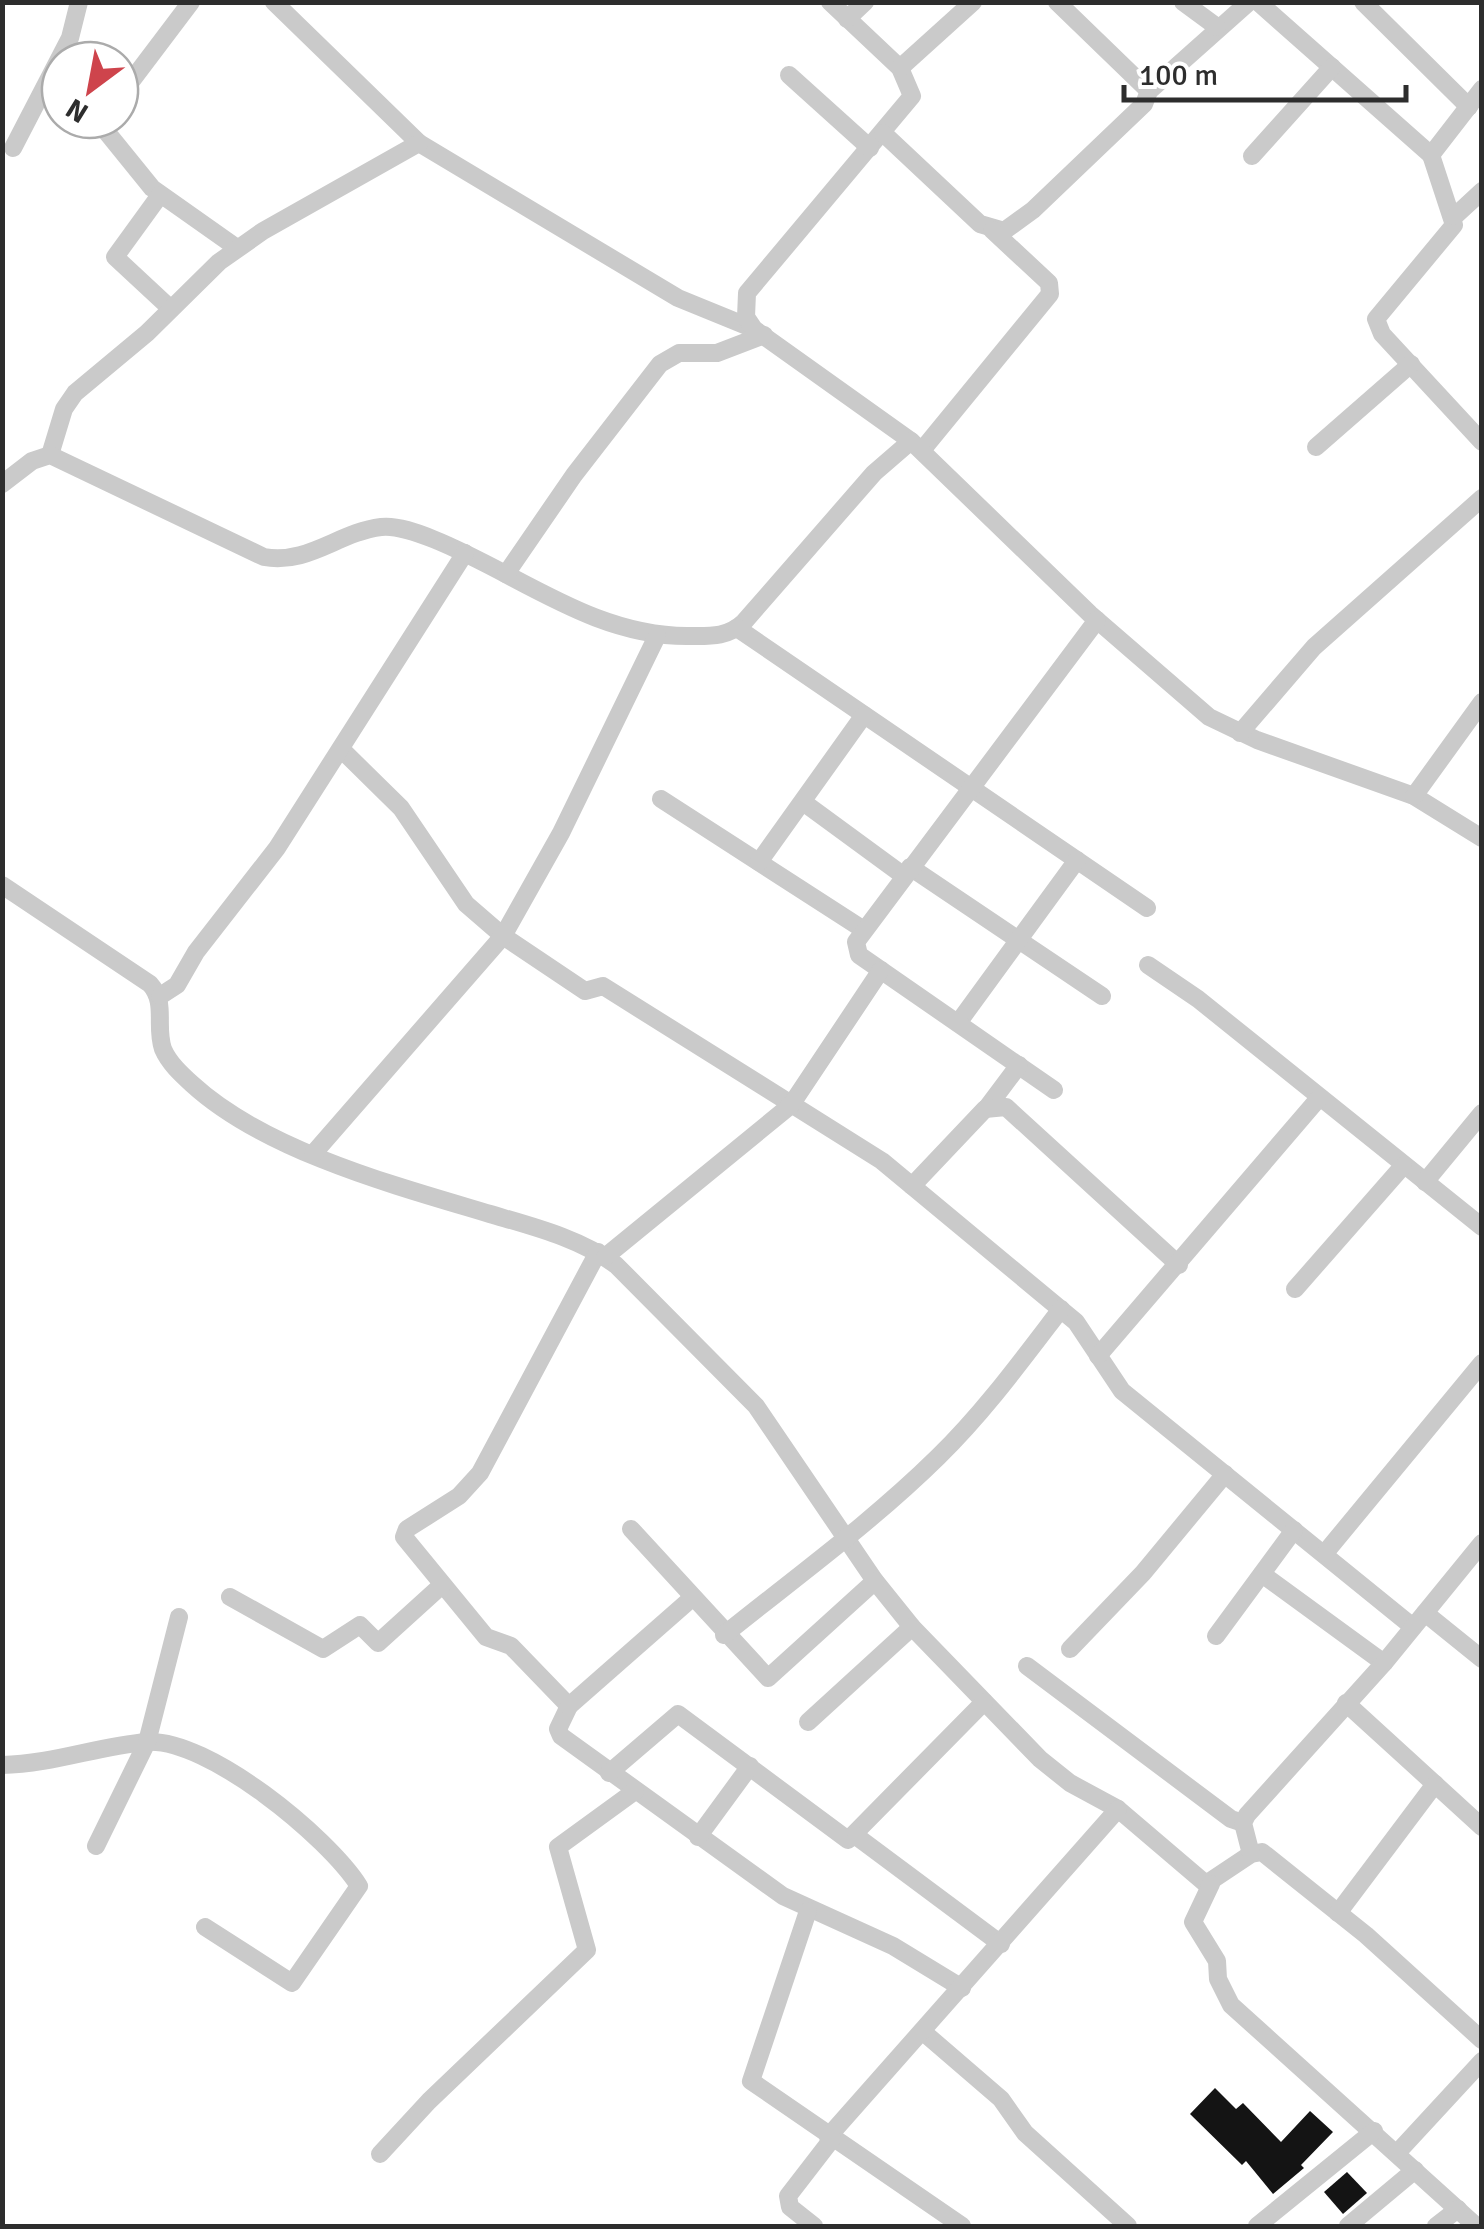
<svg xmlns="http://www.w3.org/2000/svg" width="1484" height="2229" viewBox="0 0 1484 2229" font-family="Signika,sans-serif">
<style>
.building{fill:#141414}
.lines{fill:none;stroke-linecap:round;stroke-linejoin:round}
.minor{stroke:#cacaca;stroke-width:18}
</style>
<rect width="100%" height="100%" fill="#fff"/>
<g class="building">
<polygon points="1215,2088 1236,2109 1243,2103 1281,2142 1310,2111 1333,2132 1301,2165 1304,2168 1273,2194 1246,2161 1242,2165 1190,2114"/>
<polygon points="1347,2172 1367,2193 1343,2214 1324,2192"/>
</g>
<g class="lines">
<g class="minor">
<polyline points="274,2 419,143 678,298 754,329"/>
<polyline points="830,2 900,68 912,96 747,293 746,317 754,329 911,441"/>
<polyline points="1057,2 1149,91 1249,2"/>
<polyline points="1183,2 1217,27"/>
<polyline points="1258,2 1431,155"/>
<polyline points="1363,2 1469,107"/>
<polyline points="847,19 865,2"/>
<polyline points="900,68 973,2"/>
<polyline points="789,75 870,148"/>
<polyline points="1482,89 1431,155 1454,225 1376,319 1382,334 1482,442"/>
<polyline points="120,96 191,2"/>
<polyline points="104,120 105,130 152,188 237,248"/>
<polyline points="883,133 980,224 1004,231 1033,210 1144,104 1149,91"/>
<polyline points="13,148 70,38 79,2"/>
<polyline points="1252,156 1332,67"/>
<polyline points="160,195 115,257 171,309"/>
<polyline points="1455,216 1482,191"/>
<polyline points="1316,447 1411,364"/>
<polyline points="923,449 1050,294 1049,283 992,230"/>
<polyline points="50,455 64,409 75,393 147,333 219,262 263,231 419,143"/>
<path d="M2,484L32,461L50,455L264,557C308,565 339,532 381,527C397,525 418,533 433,539C518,573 592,636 687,636C709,636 727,638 744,622L874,473L911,441L1090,614L1209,717L1257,740L1414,796L1482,838"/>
<polyline points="506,574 574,475 660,364 679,353 717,353 764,335"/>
<polyline points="737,628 1147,908"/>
<polyline points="1240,733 1314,647 1482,498"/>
<polyline points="341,749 401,808 466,904 503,936 585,991 603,986 882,1161 1076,1322 1122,1391 1413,1627"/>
<polyline points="1414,796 1482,702"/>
<polyline points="661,799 864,930"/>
<polyline points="803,802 904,876"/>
<polyline points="759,862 864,715"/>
<polyline points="910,867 1102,996"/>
<path d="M2,885L150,984C167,1003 155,1026 163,1049C169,1063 181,1074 192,1084C265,1151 396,1186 490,1214C534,1227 579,1238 616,1265L756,1406L875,1581L912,1627L1040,1759L1070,1783L1118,1809L1206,1884L1251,1854L1262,1852L1366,1935L1482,2040"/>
<polyline points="1148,965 1198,999 1482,1227"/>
<polyline points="160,996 177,985 196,952 277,848 465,553"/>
<polyline points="958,1023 1077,860"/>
<polyline points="1054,1090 859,955 856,942 1097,620"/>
<polyline points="986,1109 1019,1065"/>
<polyline points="313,1154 503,936 561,833 657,636"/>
<polyline points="1425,1182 1482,1113"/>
<polyline points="912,1186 985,1109 1006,1107 1179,1265"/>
<polyline points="598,1252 480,1473 459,1496 407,1529 404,1537 486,1637 511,1646 569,1706 558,1729 561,1736 783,1896 893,1946 962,1988"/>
<polyline points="605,1257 791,1105 881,970"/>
<polyline points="1295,1289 1403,1166"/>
<polyline points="1098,1356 1319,1098"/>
<polyline points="631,1529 768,1678 875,1581"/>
<polyline points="1325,1553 1482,1363"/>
<polyline points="1262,1574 1384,1663"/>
<polyline points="230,1597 323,1649 360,1625 378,1643 442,1585"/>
<polyline points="1425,1613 1482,1659"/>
<path d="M724,1635C796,1577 872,1522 938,1457C984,1412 1022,1360 1061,1309"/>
<polyline points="1216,1636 1294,1530"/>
<polyline points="1070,1649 1143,1573 1225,1474"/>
<polyline points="1027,1666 1231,1819 1243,1823"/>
<polyline points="1346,1703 1482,1827"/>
<polyline points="569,1706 692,1598"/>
<polyline points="808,1722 912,1627"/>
<path d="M2,1765C53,1764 98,1746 147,1742C208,1738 328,1837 359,1886L292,1983L205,1927"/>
<polyline points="609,1773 678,1714 848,1840 984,1702"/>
<polyline points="856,1836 1001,1944"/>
<polyline points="698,1837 750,1766"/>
<polyline points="96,1846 147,1742 179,1617"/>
<polyline points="1251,1854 1243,1823 1247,1815 1384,1663 1482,1543"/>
<polyline points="1211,1884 1193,1922 1217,1961 1218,1979 1231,2005 1476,2226"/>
<polyline points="808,1911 751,2081 962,2226"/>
<polyline points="1338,1913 1435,1784"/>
<polyline points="922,2031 1001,2099 1025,2133 1128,2226"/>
<polyline points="828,2137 1118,1809"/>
<polyline points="1397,2153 1482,2061"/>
<polyline points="380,2154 429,2101 587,1950 558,1847 635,1791"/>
<polyline points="814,2226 790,2207 788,2196 832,2139"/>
<polyline points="1257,2226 1374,2131"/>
<polyline points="1348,2226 1415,2170"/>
<polyline points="1436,2226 1458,2209"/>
</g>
</g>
<rect width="1484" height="2229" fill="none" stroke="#2d2d2d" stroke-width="10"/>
<g transform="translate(90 90) rotate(212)"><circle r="48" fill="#ffffff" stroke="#ababab" stroke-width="2.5"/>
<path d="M0-8L18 38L0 25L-18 38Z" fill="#ce444c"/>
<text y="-15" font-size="28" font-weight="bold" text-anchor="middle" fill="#2d2d2d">N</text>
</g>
<path d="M1124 85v15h282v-15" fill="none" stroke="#2d2d2d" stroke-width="5"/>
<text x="1139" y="85" font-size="30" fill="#2d2d2d" stroke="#ffffff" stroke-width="8" paint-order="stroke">100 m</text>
</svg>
